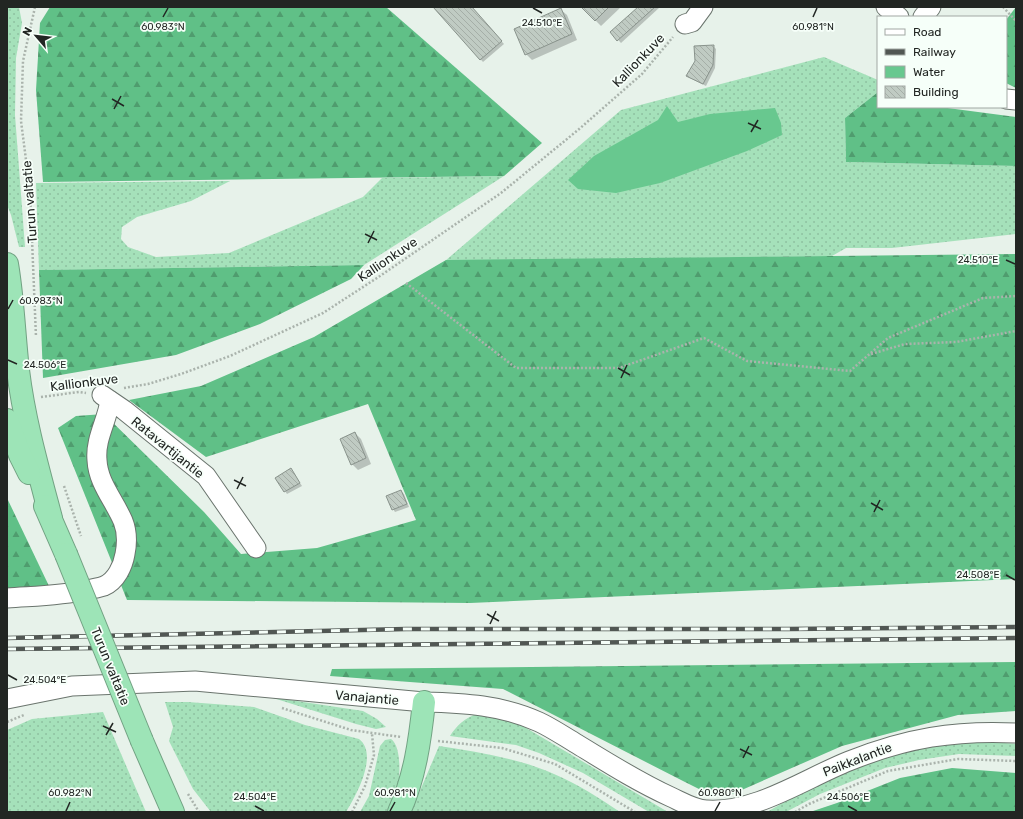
<svg xmlns="http://www.w3.org/2000/svg" width="1023" height="819" viewBox="0 0 1023 819" font-family="Rubik,sans-serif">
<style>
.grass{fill:url(#grass-dots)}
.forest{fill:url(#forest-firs)}
.water{fill:#68c88f}
.shadow{fill:#0003}
.building{fill:url(#building-back-hatch);stroke:#89938c}
.lines{fill:none;stroke-linecap:round;stroke-linejoin:round}
.minor-casing{stroke:#6a746d;stroke-width:21}
.highway-casing{stroke:#72a283;stroke-width:24}
.path{stroke:#aab3ac;stroke-width:2.5;stroke-dasharray:2 2;stroke-linecap:butt}
.minor{stroke:#fff;stroke-width:19}
.highway{stroke:#9de4b7;stroke-width:22}
.rail-casing{stroke:#515753;stroke-width:4.5}
.rail{stroke:#f6fff9;stroke-width:3;stroke-dasharray:9;stroke-linecap:butt}
.highway-bridge-casing{stroke:#72a283;stroke-width:24;stroke-linecap:butt}
.highway-bridge{stroke:#9de4b7;stroke-width:22}
.ticks{fill:none;stroke:#222623;stroke-width:1.5}
.labels{text-anchor:middle;stroke-width:3.5;stroke-linejoin:round;paint-order:stroke}
.street-label{font-size:13px;fill:#222623;stroke:#f6fff9}
.ticks-label{font-size:10px;text-anchor:middle;fill:#222623;stroke:#f6fff9;stroke-width:3.5;stroke-linejoin:round;paint-order:stroke}
</style>
<defs>
<pattern id="grass-dots" width="8" height="8" patternUnits="userSpaceOnUse"><rect width="8" height="8" fill="#a5e1ba"/><path d="M2 2h.1M6 6h.1" fill="none" stroke="#8ec1a0" stroke-width="1.8" stroke-linecap="round"/></pattern>
<pattern id="forest-firs" width="22" height="20" patternUnits="userSpaceOnUse"><rect width="22" height="20" fill="#60c087"/><path d="M5 1l3.5 6h-7zM16 11l3.5 6h-7z" fill="#4f9c6e"/></pattern>
<pattern id="building-back-hatch" width="6" height="6" patternUnits="userSpaceOnUse"><rect width="6" height="6" fill="#c0cbc3"/><path d="M-1 5l2 2M0 0l6 6M5-1l2 2" fill="none" stroke="#a5aea7"/></pattern>
</defs>
<rect width="100%" height="100%" fill="#e7f2ea"/>
<g class="grass">
<polygon points="7,7 19,7 22,23 16,58 15,115 25,247 19,247 11,215 7,205"/>
<polygon points="824,57 878,80 878,92 845,118 846,162 1016,166 1016,234 892,248 846,248 832,256 445,261 621,110"/>
<polygon points="504,176 364,265 39,270 36,183 230,181 191,201 137,217 122,227 121,239 128,247 156,257 229,253 363,197 382,178"/>
<polygon points="270,697 363,711 377,719 386,727 376,729 356,724"/>
<path d="M165,702H188L254,707L305,725L359,739C379,754 356,796 346,812H211L193,789L169,741L173,727Z"/>
<polygon points="103,712 146,812 7,812 7,730 32,719"/>
<path d="M476,714L499,716L516,722L668,812H649L583,773L539,753L516,745L450,736C457,725 464,719 476,714Z"/>
<path d="M391,739C400,745 400,768 399,778C397,790 392,802 387,812H360L369,796L380,746L385,740Z"/>
<path d="M972,740L1016,744V756L959,754L919,760L885,768L820,794L786,812H767C808,788 853,766 899,752C923,745 947,743 972,740Z"/>
<path d="M439,746C478,752 518,758 554,774C578,784 599,798 620,812H411Z"/>
</g>
<g class="forest">
<polygon points="50,7 386,7 542,143 504,176 43,182 36,90 40,23"/>
<polygon points="1016,7 1016,88 1006,83 1006,20"/>
<polygon points="878,92 878,107 940,107 1016,117 1016,166 846,162 845,118"/>
<polygon points="1016,254 1016,579 470,603 127,600 58,428 76,416 104,414 204,512 241,554 317,548 416,520 368,404 206,457 129,400 201,386 314,337 446,260"/>
<polygon points="364,265 351,279 260,324 176,355 43,378 39,270"/>
<polygon points="7,498 49,586 7,590"/>
<polygon points="1016,662 1016,711 958,715 842,746 728,796 711,795 683,781 503,689 330,676 332,669"/>
<polygon points="952,768 1016,773 1016,812 810,812 837,803 900,778"/>
</g>
<polygon class="water" points="667,106 678,122 710,114 775,108 781,123 782,135 747,151 660,183 616,193 578,189 568,180 594,156 658,120"/>
<g class="shadow">
<polygon points="434,7 471,7 504,44 483,62"/>
<polygon points="582,7 621,7 601,26"/>
<polygon points="639,7 660,7 621,43 611,32"/>
<polygon points="561,10 567,15 577,40 532,60 526,54"/>
<polygon points="713,46 716,49 715,68 706,86 690,78 687,76"/>
<polygon points="355,433 361,439 371,464 358,470 352,464"/>
<polygon points="291,469 302,486 287,494 285,491"/>
<polygon points="401,491 404,494 409,507 395,512 393,509"/>
</g>
<g class="building">
<polygon points="433,7 472,7 502,41 480,60"/>
<polygon points="581,7 609,7 595,21"/>
<polygon points="638,7 655,7 617,41 610,32"/>
<polygon points="561,8 572,34 525,55 514,29"/>
<polygon points="714,45 713,65 703,84 686,76 695,61 694,46"/>
<polygon points="355,432 366,458 351,465 340,439"/>
<polygon points="291,468 300,483 284,492 275,478"/>
<polygon points="401,490 407,504 392,510 386,496"/>
</g>
<g class="lines">
<defs>
<g id="minor">
<polyline points="886,7 899,17"/>
<polyline points="923,17 931,7"/>
<polyline points="685,24 692,22 703,7"/>
<polyline points="1006,99 1016,100"/>
<polyline points="102,395 124,410 206,476 256,548"/>
<path d="M7,598C34,596 60,596 86,590C92,589 98,588 104,586C116,581 123,566 125,554C127,544 127,531 123,521C114,500 98,483 97,460C95,439 107,421 110,401"/>
<path d="M7,699L72,686L195,681L424,702C464,703 502,705 539,722C552,728 565,737 577,744C608,763 638,782 671,797C682,802 695,810 707,810C756,813 804,779 849,761C906,738 955,730 1016,733"/>
</g>
<g id="highway">
<path d="M7,264C13,299 14,335 18,370C24,420 38,469 51,518"/>
<polyline points="7,420 20,455 29,473"/>
<polyline points="45,506 66,554"/>
<polyline points="142,741 173,812"/>
<path d="M399,812C415,777 420,740 424,702"/>
</g>
</defs>
<use href="#minor" class="minor-casing"/>
<use href="#highway" class="highway-casing"/>
<g class="path">
<polyline points="35,7 23,61 21,121 30,191 36,337"/>
<polyline points="1003,7 1016,21"/>
<polyline points="406,283 516,368 619,368 704,338 747,361 850,371 888,338 983,298 1016,296"/>
<polyline points="871,354 905,344 956,342 1016,331"/>
<polyline points="124,388 148,384 181,374 230,356 323,313 380,276 501,193 578,130 642,74 673,37"/>
<polyline points="41,397 79,392 86,393"/>
<polyline points="64,486 81,536"/>
<polyline points="282,708 351,730 401,737"/>
<polyline points="7,722 24,715"/>
<polyline points="438,741 502,748 555,764 635,812"/>
<polyline points="188,794 199,812"/>
<polyline points="352,812 365,786 374,755 372,734"/>
<polyline points="795,812 809,804 888,771 958,759 1016,761"/>
</g>
<use href="#minor" class="minor"/>
<use href="#highway" class="highway"/>
<defs>
<g id="rail">
<polyline points="7,638 406,629 788,629 1016,627"/>
<polyline points="7,649 1016,638"/>
</g>
</defs>
<use href="#rail" class="rail-casing"/>
<use href="#rail" class="rail"/>
<defs>
<polyline id="highway-bridge" points="66,554 142,741"/>
</defs>
<use href="#highway-bridge" class="highway-bridge-casing"/>
<use href="#highway-bridge" class="highway-bridge"/>
</g>
<path class="ticks" d="M533,8L542,13M163,17L168,8M813,17L817,8M112,99L124,106M114,109L121,96M748,123L761,129M751,132L758,120M365,234L377,240M368,243L374,231M1006,260L1015,264M8,309L13,300M8,360L17,364M618,368L630,375M621,378L627,365M234,480L246,486M237,489L243,477M871,503L883,510M874,512L880,500M1006,575L1015,580M487,614L499,621M490,624L496,611M8,675L17,680M103,726L116,732M106,735L113,723M740,749L752,755M743,758L749,746M255,806L264,811M848,806L857,811M66,811L70,802M390,811L395,802M715,811L720,802"/>
<g class="labels">
<g class="street-label">
<text transform="translate(638 60) rotate(-46)" y="5">Kallionkuve</text>
<text transform="translate(29 202) rotate(-94)" y="5">Turun valtatie</text>
<text transform="translate(387 259) rotate(-34)" y="5">Kallionkuve</text>
<text transform="translate(84 382) rotate(-7)" y="5">Kallionkuve</text>
<text transform="translate(168 447) rotate(39)" y="5">Ratavartijantie</text>
<text transform="translate(111 666) rotate(68)" y="5">Turun valtatie</text>
<text transform="translate(367 697) rotate(5)" y="5">Vanajantie</text>
<text transform="translate(857 759) rotate(-21)" y="5">Paikkalantie</text>
</g>
</g>
<g class="ticks-label">
<text x="542" y="26">24.510°E</text>
<text x="163" y="30">60.983°N</text>
<text x="813" y="30">60.981°N</text>
<text x="978" y="263">24.510°E</text>
<text x="41" y="304">60.983°N</text>
<text x="45" y="368">24.506°E</text>
<text x="978" y="578">24.508°E</text>
<text x="45" y="683">24.504°E</text>
<text x="70" y="796">60.982°N</text>
<text x="395" y="796">60.981°N</text>
<text x="720" y="796">60.980°N</text>
<text x="255" y="800">24.504°E</text>
<text x="848" y="800">24.506°E</text>
</g>
<rect width="1023" height="819" fill="none" stroke="#222623" stroke-width="16"/>
<rect x="877" y="16" width="130" height="92" fill="#f6fff9" stroke="#a1a8a3"/>
<rect x="885" y="29" width="20" height="6" fill="#ffffff" stroke="#a1a8a3"/>
<text x="913" y="36" font-size="12" fill="#222623">Road</text>
<rect x="885" y="49" width="20" height="6" fill="#515753" stroke="#a1a8a3"/>
<text x="913" y="56" font-size="12" fill="#222623">Railway</text>
<rect x="885" y="66" width="20" height="12" fill="#68c88f" stroke="#a1a8a3"/>
<text x="913" y="76" font-size="12" fill="#222623">Water</text>
<rect x="885" y="86" width="20" height="12" fill="url(#building-back-hatch)" stroke="#a1a8a3"/>
<text x="913" y="96" font-size="12" fill="#222623">Building</text>
<g transform="translate(36 36) rotate(298)" stroke="#f6fff9" stroke-width="3" paint-order="stroke">
<path d="M0-3L7 15L0 10L-7 15Z" fill="#222623"/>
<text y="-6" font-size="11" font-weight="bold" text-anchor="middle" fill="#222623">N</text>
</g>
</svg>
